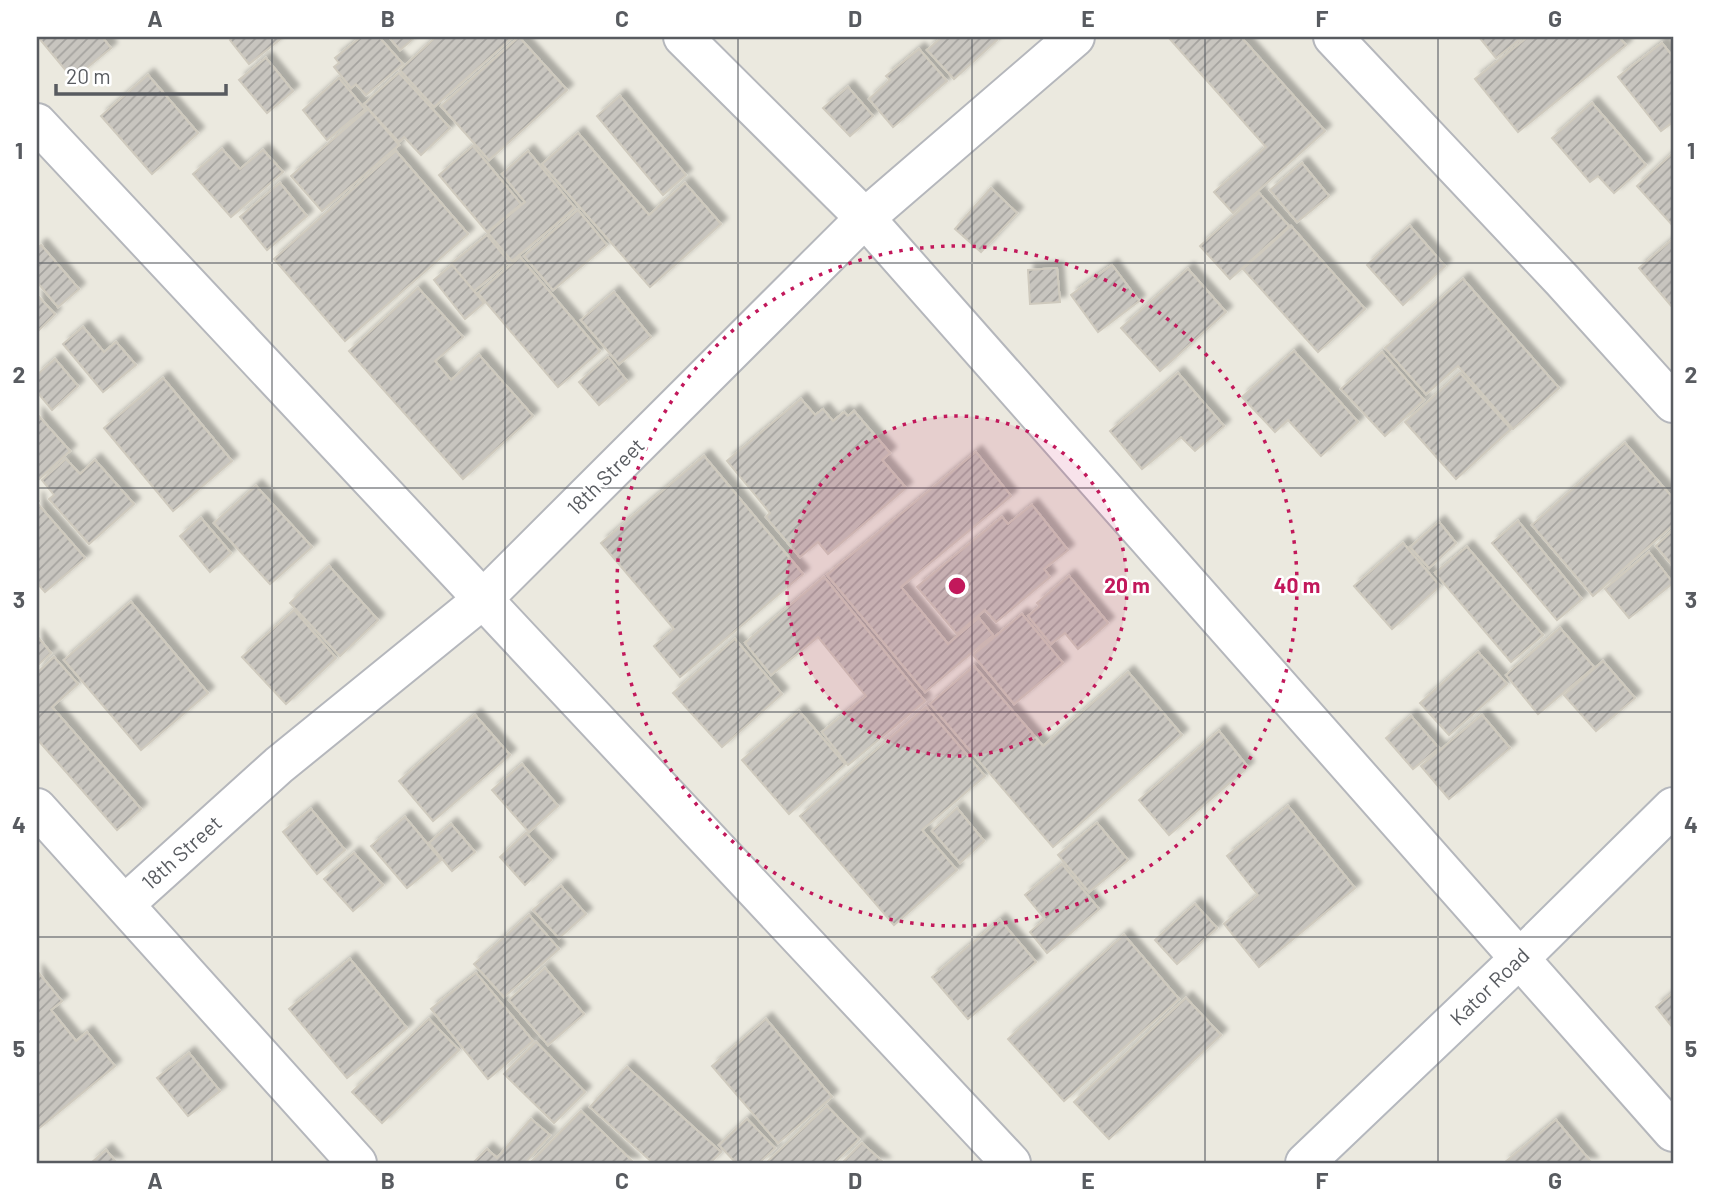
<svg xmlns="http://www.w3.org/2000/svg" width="1710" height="1200" viewBox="0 0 1710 1200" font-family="Barlow,sans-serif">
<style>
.building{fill:url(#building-hatch);stroke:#cfcabe;stroke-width:2;filter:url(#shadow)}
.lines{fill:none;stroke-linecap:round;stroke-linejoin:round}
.street-casing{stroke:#b5b7bc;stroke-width:42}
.secondary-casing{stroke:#b5b8be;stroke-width:42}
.street{stroke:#fff;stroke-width:38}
.secondary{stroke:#fff;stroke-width:38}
.grid{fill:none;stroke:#585b60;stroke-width:2;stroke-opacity:0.55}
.ring{fill:none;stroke:#c2185b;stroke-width:3.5;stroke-dasharray:3.5 7}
.labels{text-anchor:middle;stroke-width:5;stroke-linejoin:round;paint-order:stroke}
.street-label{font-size:21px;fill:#585b60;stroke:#fff}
.centre{fill:#c2185b;stroke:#fff;stroke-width:3.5}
.ring-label{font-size:21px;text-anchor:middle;font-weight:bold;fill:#c2185b;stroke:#fff;stroke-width:5;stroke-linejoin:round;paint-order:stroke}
.neatline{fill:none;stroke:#585b60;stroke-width:2.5}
.grid-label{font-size:23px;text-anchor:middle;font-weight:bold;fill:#585b60}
</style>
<defs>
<pattern id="building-hatch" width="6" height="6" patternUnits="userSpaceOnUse" patternTransform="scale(1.75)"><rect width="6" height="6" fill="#c8c5bf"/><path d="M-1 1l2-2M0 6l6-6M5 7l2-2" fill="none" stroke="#a5a39f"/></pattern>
<filter id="shadow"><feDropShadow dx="6" dy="-6" stdDeviation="2" flood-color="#0004"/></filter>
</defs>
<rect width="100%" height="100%" fill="#ebe9df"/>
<g class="building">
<polygon points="38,37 102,37 111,48 73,79"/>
<polygon points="233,37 283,37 249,64 230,40"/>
<polygon points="361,37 379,37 403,64 366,95 356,84 351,88 334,67 339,63 335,58"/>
<polygon points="389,37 415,37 400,50"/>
<polygon points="436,37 513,37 434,107 400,70"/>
<polygon points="519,37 567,90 489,160 441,106"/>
<polygon points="942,37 994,37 997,40 954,79 927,50"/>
<polygon points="1168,37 1241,37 1325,131 1233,213 1214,192 1266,147"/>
<polygon points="1479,37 1523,37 1496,58"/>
<polygon points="1528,37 1619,37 1626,45 1518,132 1475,79"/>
<polygon points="1662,43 1673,57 1673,122 1661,131 1618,77"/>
<polygon points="919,49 947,81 893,127 869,99 890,80 886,76"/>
<polygon points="266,58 293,91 267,113 239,80"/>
<polygon points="399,73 450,128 421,155 404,137 399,142 364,104"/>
<polygon points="148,75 198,133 152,174 101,116"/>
<polygon points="339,78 365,109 327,140 303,110"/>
<polygon points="848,87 873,116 850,136 823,108"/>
<polygon points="620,96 686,175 663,195 597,116"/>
<polygon points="1592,103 1646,165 1614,193 1598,176 1590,182 1552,138"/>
<polygon points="368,109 399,145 322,211 291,176"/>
<polygon points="578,133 649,215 685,183 721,224 650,287 542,164"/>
<polygon points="473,146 521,204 487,232 439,175"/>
<polygon points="222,149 240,169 263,150 283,172 231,217 193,174"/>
<polygon points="396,151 468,234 345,341 274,259"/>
<polygon points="528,151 575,208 512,261 488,233 525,202 502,174"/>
<polygon points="1673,153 1673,226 1637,186"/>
<polygon points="1302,163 1329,196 1297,222 1270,190"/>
<polygon points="280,183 307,216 267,250 240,217"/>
<polygon points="991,188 1017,213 981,252 955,229"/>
<polygon points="1259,193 1289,226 1230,279 1200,246"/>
<polygon points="578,210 607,245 553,290 524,256"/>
<polygon points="1291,226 1365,309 1318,352 1243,269"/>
<polygon points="1410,226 1445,266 1403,305 1367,265"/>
<polygon points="487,235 509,262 474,291 451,264"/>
<polygon points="1673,239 1673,308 1639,268"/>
<polygon points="41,245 79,289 58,307 37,282 37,248"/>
<polygon points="520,257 600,351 558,387 478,293"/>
<polygon points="452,265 484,303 465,319 434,280"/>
<polygon points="1112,265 1139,301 1098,332 1071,295"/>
<polygon points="1057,268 1060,302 1030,304 1028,270"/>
<polygon points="1188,269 1226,312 1160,371 1121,328"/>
<polygon points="1463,279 1559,388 1513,429 1458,366 1426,394 1385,348"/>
<polygon points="418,288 463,337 435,361 451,380 479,355 533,416 463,479 349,351"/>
<polygon points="614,292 651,337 619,364 581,320"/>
<polygon points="37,295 55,314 37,332"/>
<polygon points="83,327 104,352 116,342 136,365 103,392 63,344"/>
<polygon points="1294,351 1358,422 1321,456 1288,420 1275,432 1242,397"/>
<polygon points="1382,352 1424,400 1385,436 1341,389"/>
<polygon points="608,357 627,381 599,405 579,382"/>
<polygon points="55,359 78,386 52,410 37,392 37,375"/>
<polygon points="1178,373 1224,426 1195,451 1181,437 1142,469 1110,431"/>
<polygon points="1460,373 1511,429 1456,479 1405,422"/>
<polygon points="163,378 232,461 173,511 104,428"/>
<polygon points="801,399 815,415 823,409 833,421 844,412 848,416 854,411 890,453 882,460 906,488 828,554 818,542 800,557 766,517 770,513 727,461"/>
<polygon points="37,414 70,451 37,481"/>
<polygon points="1625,443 1673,498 1673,525 1593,596 1532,525"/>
<polygon points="976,452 1011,496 901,587 948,644 979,618 993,635 925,692 827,575"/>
<polygon points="704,456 803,574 680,677 654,646 674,629 601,543"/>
<polygon points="66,459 80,474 95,460 134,504 89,544 49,499 54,495 42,480"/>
<polygon points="256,486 312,547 270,584 214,523"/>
<polygon points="37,499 39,501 37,503 85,558 45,592 37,583"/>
<polygon points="1032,505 1068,550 1044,569 1050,577 996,622 985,610 957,634 917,587 1002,517 1008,524"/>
<polygon points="201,518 231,553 210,572 180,536"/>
<polygon points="1518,521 1582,599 1557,620 1492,543"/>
<polygon points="1439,522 1456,543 1429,568 1410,547"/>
<polygon points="1673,530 1673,566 1656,546"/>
<polygon points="1403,543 1440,586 1392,629 1354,586"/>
<polygon points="1467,547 1543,635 1511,662 1435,573"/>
<polygon points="1649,552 1673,583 1629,618 1605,589"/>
<polygon points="329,566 378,620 340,656 290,603"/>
<polygon points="1069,576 1108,623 1078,649 1065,633 1051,644 1028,616 1040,606 1037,603"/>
<polygon points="824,577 925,701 848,765 822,732 866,696 818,637 771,675 745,643"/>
<polygon points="131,602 208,693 141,750 64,660"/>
<polygon points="294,610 336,658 286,704 242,657"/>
<polygon points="1022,614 1063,663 1014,704 973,655"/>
<polygon points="1560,628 1594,667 1538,714 1506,675"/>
<polygon points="37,636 51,653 37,666"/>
<polygon points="735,639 782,694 722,747 673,693"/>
<polygon points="1478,652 1507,684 1449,735 1420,703"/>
<polygon points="54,657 78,684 52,707 141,809 117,830 37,739 37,673"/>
<polygon points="1603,661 1635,698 1596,731 1564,695"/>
<polygon points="974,666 1043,746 1128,672 1182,735 1053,847 930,704"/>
<polygon points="926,707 985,776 922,830 957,870 894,925 800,816"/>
<polygon points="799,711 845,764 789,814 742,760"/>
<polygon points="475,715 510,755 433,821 399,781"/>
<polygon points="1482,715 1510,748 1449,799 1421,766"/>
<polygon points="1411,716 1439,748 1413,769 1386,738"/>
<polygon points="1219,731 1248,767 1169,835 1139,800"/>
<polygon points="522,764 558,806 529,832 492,790"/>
<polygon points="1288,806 1355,888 1259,967 1224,924 1258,895 1227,856"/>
<polygon points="957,808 984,841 960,863 932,831"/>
<polygon points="311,809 345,850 317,874 283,832"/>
<polygon points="405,817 441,860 407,888 371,846"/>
<polygon points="1097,823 1128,860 1089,892 1058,855"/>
<polygon points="451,824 475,852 452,871 429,843"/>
<polygon points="526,833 551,860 525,885 500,857"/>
<polygon points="354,853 383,885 353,911 324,879"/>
<polygon points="1062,864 1099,909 1047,953 1030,932 1045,919 1025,895"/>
<polygon points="561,886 586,914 559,938 533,910"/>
<polygon points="1195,904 1217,928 1177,964 1155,940"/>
<polygon points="529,915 559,949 504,997 474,964"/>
<polygon points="1000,920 1036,962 968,1019 932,977"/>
<polygon points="1124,935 1179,999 1064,1101 1008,1039"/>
<polygon points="350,959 407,1028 347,1078 289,1009"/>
<polygon points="545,968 584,1014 548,1045 509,1000"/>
<polygon points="37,971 62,1001 51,1010 76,1041 87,1032 115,1066 37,1130"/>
<polygon points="476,973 533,1041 488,1079 431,1009"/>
<polygon points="1673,993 1673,1028 1656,1007"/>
<polygon points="1186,998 1221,1035 1109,1139 1074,1102"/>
<polygon points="429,1019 459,1050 382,1123 352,1092"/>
<polygon points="766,1019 832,1097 778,1143 712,1066"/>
<polygon points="536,1042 585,1092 554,1123 504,1074"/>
<polygon points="189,1053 220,1091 188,1116 157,1078"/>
<polygon points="627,1067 721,1152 710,1163 653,1163 590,1107"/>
<polygon points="827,1106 859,1139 834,1163 766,1163"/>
<polygon points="581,1111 634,1163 530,1163"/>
<polygon points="531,1119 550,1135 525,1163 473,1163 487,1149 497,1158"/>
<polygon points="747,1119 775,1148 759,1163 736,1163 719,1145"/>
<polygon points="1556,1120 1592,1163 1504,1163"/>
<polygon points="862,1143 884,1163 842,1163"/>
<polygon points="106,1150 117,1163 91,1163"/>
</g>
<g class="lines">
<defs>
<g id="street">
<polyline points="683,37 865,218 1673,1132"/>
<polyline points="1333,37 1562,280 1673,403"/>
<polyline points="37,123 1011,1163"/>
<polyline points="37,808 357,1163"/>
<polyline points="125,904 279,765 482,600 865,218 1075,37"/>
</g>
<polyline id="secondary" points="1305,1163 1519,959 1673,807"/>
</defs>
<use href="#street" class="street-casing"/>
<use href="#secondary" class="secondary-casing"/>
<use href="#street" class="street"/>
<use href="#secondary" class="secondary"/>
</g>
<path class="grid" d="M272,37V1163M505,37V1163M738,37V1163M972,37V1163M1205,37V1163M1438,37V1163M37,263H1673M37,488H1673M37,712H1673M37,937H1673"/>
<circle cx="957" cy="586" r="170" fill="#c2185b" fill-opacity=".12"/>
<g class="ring">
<circle cx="957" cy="586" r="170"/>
<circle cx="957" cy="586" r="340"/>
</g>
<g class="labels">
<g class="street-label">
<text transform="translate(606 477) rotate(-45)" y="7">18th Street</text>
<text transform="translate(182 853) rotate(-42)" y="7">18th Street</text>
<text transform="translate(1490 987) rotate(-44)" y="7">Kator Road</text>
</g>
</g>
<circle cx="957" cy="586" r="10" class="centre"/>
<g class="ring-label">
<text x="1127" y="593">20 m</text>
<text x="1297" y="593">40 m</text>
</g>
<rect width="1710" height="1200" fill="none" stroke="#ffffff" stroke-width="77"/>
<path d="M56 84v10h170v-10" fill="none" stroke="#585b60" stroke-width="3.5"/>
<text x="66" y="84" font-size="21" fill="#585b60" stroke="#ffffff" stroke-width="5" paint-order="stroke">20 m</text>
<rect x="38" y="38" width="1634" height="1124" class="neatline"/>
<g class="grid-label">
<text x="155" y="27">A</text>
<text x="388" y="27">B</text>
<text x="622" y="27">C</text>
<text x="855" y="27">D</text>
<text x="1088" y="27">E</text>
<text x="1322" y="27">F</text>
<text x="1555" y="27">G</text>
<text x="19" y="159">1</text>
<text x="1691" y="159">1</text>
<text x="19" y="383">2</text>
<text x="1691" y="383">2</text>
<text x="19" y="608">3</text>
<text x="1691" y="608">3</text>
<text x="19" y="833">4</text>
<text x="1691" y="833">4</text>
<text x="19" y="1057">5</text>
<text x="1691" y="1057">5</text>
<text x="155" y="1189">A</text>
<text x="388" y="1189">B</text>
<text x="622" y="1189">C</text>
<text x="855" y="1189">D</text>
<text x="1088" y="1189">E</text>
<text x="1322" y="1189">F</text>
<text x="1555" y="1189">G</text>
</g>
</svg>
